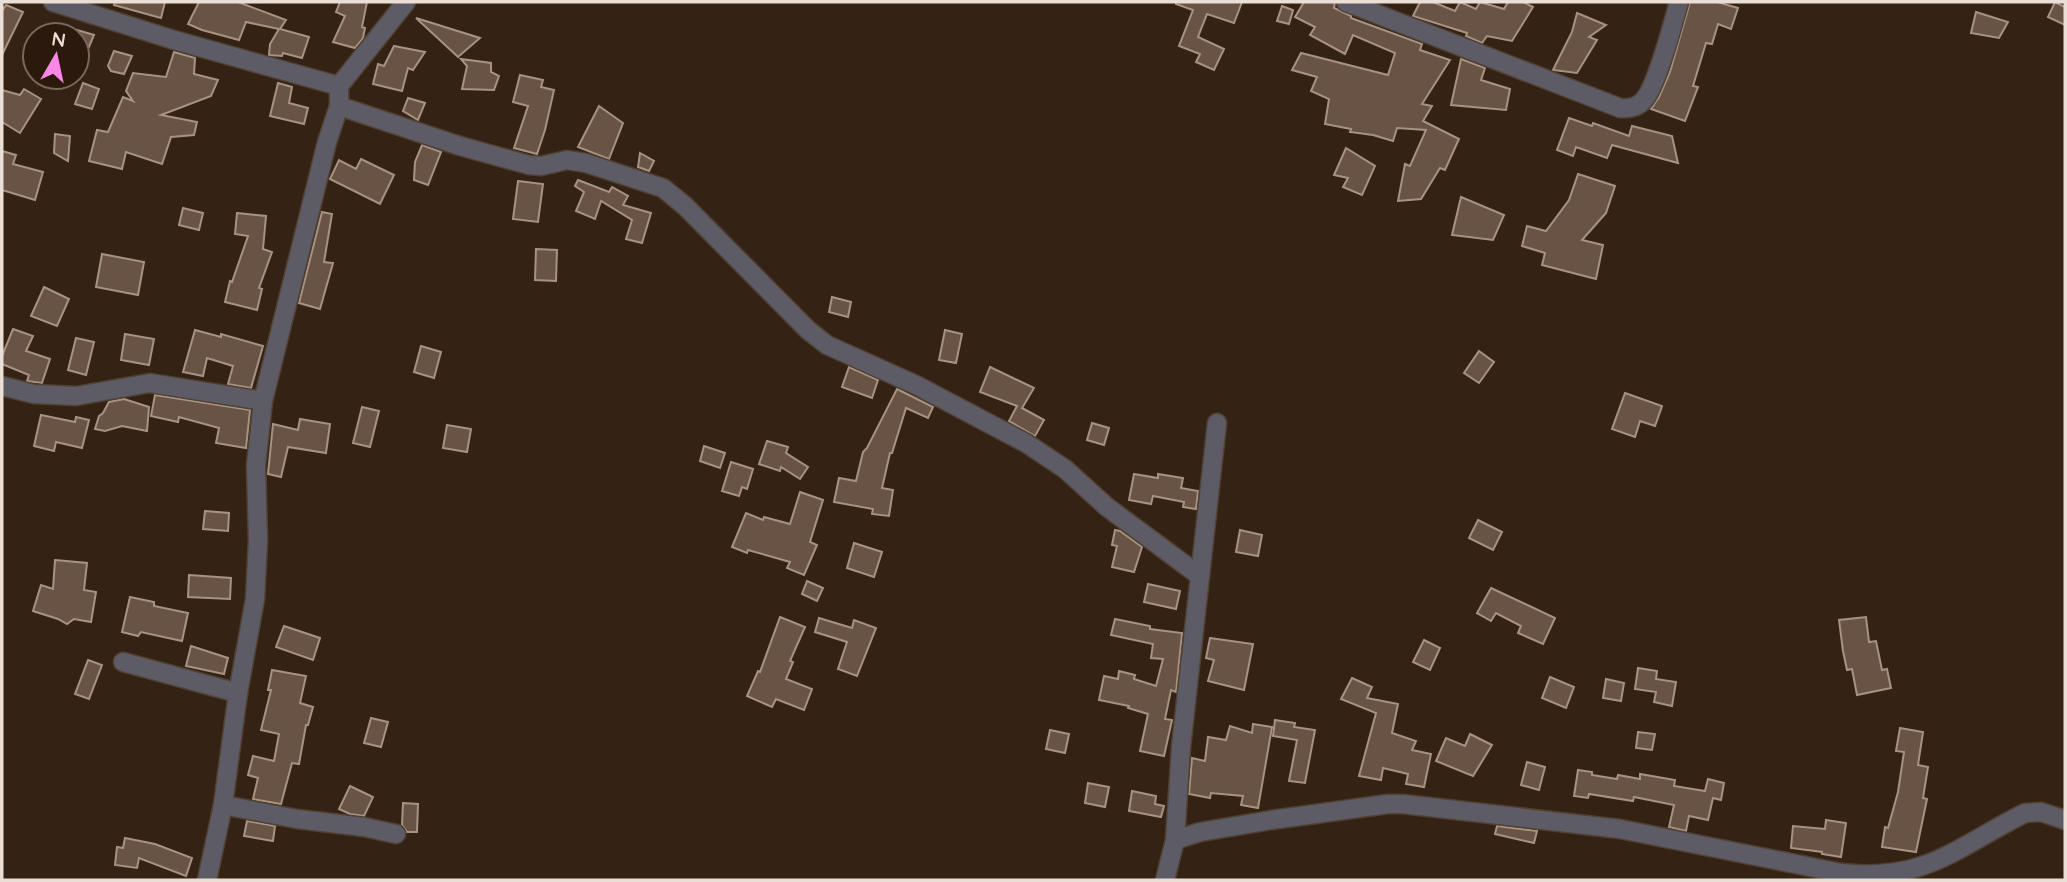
<svg xmlns="http://www.w3.org/2000/svg" width="2067" height="882" viewBox="0 0 2067 882" font-family="Quicksand,sans-serif">
<style>
.building{fill:#685344;stroke:#a89282;stroke-width:2}
.lines{fill:none;stroke-linecap:round;stroke-linejoin:round}
.street-casing{stroke:#514134;stroke-width:21}
.street{stroke:#5d5c66;stroke-width:18}
</style>
<rect width="100%" height="100%" fill="#342315"/>
<g class="building">
<polygon points="115,2 165,2 161,18 114,5"/>
<polygon points="199,2 238,2 286,20 280,29 309,37 302,58 283,53 282,56 269,55 270,44 279,29 246,22 239,40 202,30 188,24"/>
<polygon points="340,2 367,2 362,27 365,28 363,38 355,48 333,42 345,16 336,12"/>
<polygon points="1176,2 1242,2 1234,23 1207,14 1198,37 1224,49 1214,70 1196,62 1200,54 1179,46 1193,10 1176,4"/>
<polygon points="1304,2 1335,2 1334,8 1351,16 1351,18 1422,44 1420,50 1450,60 1422,104 1432,106 1423,121 1459,139 1445,170 1440,168 1421,199 1398,201 1405,164 1410,166 1426,130 1397,128 1393,141 1373,135 1350,132 1351,129 1325,124 1329,99 1311,91 1317,77 1292,70 1301,53 1388,75 1395,53 1353,35 1345,54 1310,35 1315,27 1295,17"/>
<polygon points="1420,2 1433,2 1455,11 1460,2 1476,9 1480,2 1504,9 1508,2 1523,2 1533,7 1512,41 1487,36 1482,43 1466,36 1467,33 1413,16"/>
<polygon points="1690,2 1717,2 1738,8 1731,29 1718,24 1712,44 1706,43 1693,86 1698,87 1685,121 1651,109 1659,97 1670,72"/>
<polygon points="2055,2 2065,7 2065,25 2048,17"/>
<polygon points="6,5 23,12 2,55 2,11"/>
<polygon points="1282,6 1293,10 1289,24 1277,21"/>
<polygon points="1976,12 2008,22 1999,38 1971,33"/>
<polygon points="1577,13 1606,25 1589,37 1597,40 1577,73 1553,70 1572,32"/>
<polygon points="416,18 480,38 458,57"/>
<polygon points="77,30 94,35 77,75"/>
<polygon points="394,46 425,52 413,70 408,68 402,91 373,84 378,64 384,66"/>
<polygon points="114,51 132,56 124,74 111,71 108,66"/>
<polygon points="174,52 195,58 194,74 218,80 211,96 161,115 197,122 194,135 171,137 162,164 126,152 122,169 89,161 97,130 108,132 123,97 133,101 126,91 133,73 166,77"/>
<polygon points="461,59 491,63 491,72 499,76 494,90 462,89 467,66"/>
<polygon points="1461,59 1485,68 1481,80 1510,89 1506,110 1451,105"/>
<polygon points="520,75 543,80 541,87 554,90 545,130 537,154 514,148 528,106 513,102"/>
<polygon points="83,83 99,89 92,109 75,104"/>
<polygon points="278,83 292,87 289,103 308,108 304,124 270,116"/>
<polygon points="24,89 41,99 20,133 2,122 2,90 20,95"/>
<polygon points="408,98 425,103 418,120 403,111"/>
<polygon points="599,106 623,123 609,159 578,147"/>
<polygon points="1569,118 1592,126 1593,123 1629,136 1632,126 1672,136 1678,163 1612,145 1607,158 1576,147 1573,156 1557,150"/>
<polygon points="55,134 70,136 68,161 54,153"/>
<polygon points="422,145 441,152 428,185 414,180 415,162"/>
<polygon points="1346,148 1375,166 1362,195 1343,187 1348,178 1334,175"/>
<polygon points="2,151 16,155 13,164 43,172 35,200 2,190"/>
<polygon points="640,153 654,161 649,171 638,167"/>
<polygon points="361,159 394,175 380,204 330,179 339,160 356,169"/>
<polygon points="1578,174 1615,186 1606,213 1582,240 1603,245 1596,279 1542,265 1545,253 1522,246 1527,226 1546,231 1569,200"/>
<polygon points="578,180 609,192 612,187 628,196 623,205 651,213 642,243 626,239 632,220 601,201 595,219 576,211 584,192 575,186"/>
<polygon points="518,181 543,184 538,222 513,219"/>
<polygon points="1461,197 1504,215 1493,240 1452,235"/>
<polygon points="183,208 203,213 199,230 179,225"/>
<polygon points="322,212 332,214 324,262 333,263 320,309 299,303"/>
<polygon points="237,213 266,216 263,249 272,252 259,288 262,289 257,310 225,302 230,281 232,282 248,236 235,234"/>
<polygon points="536,249 557,250 556,281 535,280"/>
<polygon points="102,254 144,262 138,295 96,287"/>
<polygon points="44,287 69,299 57,326 31,316"/>
<polygon points="832,297 851,302 848,317 829,312"/>
<polygon points="13,329 33,336 26,351 50,359 42,383 27,381 29,375 2,364 2,356"/>
<polygon points="195,330 221,337 221,334 263,346 251,388 228,384 233,366 207,358 203,376 183,372"/>
<polygon points="945,330 962,334 956,363 939,360"/>
<polygon points="125,334 154,339 149,365 121,360"/>
<polygon points="76,338 94,342 86,375 68,370"/>
<polygon points="421,346 441,352 434,378 414,372"/>
<polygon points="1479,351 1494,362 1479,383 1464,373"/>
<polygon points="849,367 878,380 872,398 842,387"/>
<polygon points="990,367 1034,388 1022,408 1044,420 1035,436 1009,421 1017,406 980,392"/>
<polygon points="897,389 933,407 928,418 906,408 892,453 890,453 882,488 893,490 889,516 872,514 873,509 834,502 839,478 856,481 863,452 867,448"/>
<polygon points="1625,393 1662,406 1655,426 1640,421 1635,437 1612,429"/>
<polygon points="155,395 250,410 246,448 216,443 219,428 179,417 178,422 151,416"/>
<polygon points="124,399 149,407 147,431 122,426 105,431 95,429 99,416 103,413 109,402"/>
<polygon points="362,407 379,411 370,447 353,443"/>
<polygon points="41,415 75,422 76,417 89,420 82,448 56,442 54,451 34,446"/>
<polygon points="300,419 330,424 326,453 288,447 281,477 268,474 273,424 298,430"/>
<polygon points="1092,423 1109,428 1104,445 1087,440"/>
<polygon points="447,425 471,429 467,452 443,448"/>
<polygon points="767,441 788,447 786,453 808,467 800,479 781,467 780,471 759,464"/>
<polygon points="704,446 725,453 720,468 700,461"/>
<polygon points="731,462 753,469 747,489 742,487 739,496 722,491"/>
<polygon points="1134,474 1158,478 1158,474 1183,478 1181,488 1198,491 1196,509 1183,507 1184,502 1153,496 1151,504 1129,500"/>
<polygon points="800,492 823,500 810,542 817,545 804,575 787,568 790,562 748,550 747,553 732,547 746,513 763,520 764,517 790,524"/>
<polygon points="205,511 229,513 228,531 203,529"/>
<polygon points="1478,520 1502,532 1493,550 1469,538"/>
<polygon points="1115,530 1120,531 1142,547 1134,572 1112,567 1117,546 1112,545"/>
<polygon points="1240,530 1262,535 1258,556 1236,552"/>
<polygon points="854,543 882,552 874,577 847,568"/>
<polygon points="55,560 87,563 84,590 96,592 91,622 74,619 67,624 58,619 33,611 41,585 53,589"/>
<polygon points="189,575 231,578 230,599 188,597"/>
<polygon points="807,581 823,588 817,601 802,594"/>
<polygon points="1148,584 1180,591 1176,609 1144,602"/>
<polygon points="1491,588 1555,618 1543,644 1518,633 1521,626 1496,613 1491,621 1477,613"/>
<polygon points="130,597 154,602 154,606 188,613 182,641 141,632 138,636 122,632"/>
<polygon points="780,617 805,627 790,661 793,662 786,679 812,689 804,710 776,699 772,707 747,696 758,671 760,672"/>
<polygon points="1866,617 1869,642 1876,641 1882,670 1887,669 1891,688 1857,695 1852,669 1847,670 1843,651 1839,620"/>
<polygon points="819,618 852,628 854,620 876,628 857,676 838,669 847,642 815,632"/>
<polygon points="1115,619 1150,626 1150,629 1182,633 1176,692 1171,690 1165,719 1172,720 1164,756 1140,751 1148,714 1128,708 1129,706 1099,700 1104,676 1118,679 1119,671 1135,675 1134,679 1156,686 1163,659 1151,658 1153,644 1111,635"/>
<polygon points="284,626 320,638 313,660 276,647"/>
<polygon points="1210,638 1253,644 1244,690 1208,681 1214,660 1206,658"/>
<polygon points="1424,640 1440,648 1430,670 1413,662"/>
<polygon points="191,646 228,658 224,674 186,666"/>
<polygon points="88,660 102,665 89,699 75,694"/>
<polygon points="1638,668 1657,671 1656,679 1676,682 1672,706 1654,702 1656,692 1635,689"/>
<polygon points="272,670 306,676 300,703 313,707 308,725 306,725 299,764 292,763 281,804 253,799 258,778 248,775 253,756 274,761 279,734 261,730 271,690 268,690"/>
<polygon points="1550,677 1574,687 1566,708 1542,698"/>
<polygon points="1352,678 1372,687 1367,698 1398,704 1392,733 1416,741 1412,750 1431,754 1424,787 1406,784 1408,774 1383,768 1381,780 1359,776 1376,713 1341,699"/>
<polygon points="1606,679 1624,683 1621,701 1603,698"/>
<polygon points="371,718 388,722 381,747 364,743"/>
<polygon points="1275,720 1295,723 1294,727 1315,730 1305,783 1289,781 1297,740 1273,736"/>
<polygon points="1253,724 1272,727 1258,808 1241,805 1243,796 1211,793 1210,798 1189,794 1192,758 1205,761 1208,737 1226,740 1230,726 1252,733"/>
<polygon points="1900,728 1923,732 1918,765 1928,767 1923,798 1927,799 1916,852 1882,847 1885,827 1888,828 1898,792 1904,752 1896,751"/>
<polygon points="1050,730 1069,734 1065,753 1046,749"/>
<polygon points="1638,732 1655,734 1652,750 1636,748"/>
<polygon points="1470,734 1492,745 1473,776 1436,761 1446,738 1465,746"/>
<polygon points="1527,762 1545,767 1539,790 1521,785"/>
<polygon points="1578,770 1592,772 1592,775 1617,779 1618,775 1640,779 1640,774 1675,780 1674,786 1705,791 1708,779 1724,783 1721,800 1713,798 1708,820 1689,816 1686,831 1669,827 1674,805 1634,797 1633,801 1589,794 1588,798 1574,796"/>
<polygon points="1088,783 1109,787 1105,807 1085,803"/>
<polygon points="350,786 373,797 364,816 350,814 339,809"/>
<polygon points="1132,791 1156,796 1155,804 1164,806 1161,817 1129,811"/>
<polygon points="403,803 418,804 417,832 407,832 402,825"/>
<polygon points="1826,820 1846,823 1841,857 1822,854 1822,852 1791,848 1793,826 1825,829"/>
<polygon points="247,821 275,826 273,841 244,836"/>
<polygon points="1497,826 1537,831 1534,843 1495,834"/>
<polygon points="125,838 155,844 192,858 186,876 139,858 137,868 115,865 117,847 123,848"/>
</g>
<g class="lines">
<defs>
<g id="street">
<polyline points="53,2 174,40 339,86"/>
<path d="M1346,2L1620,108C1629,109 1638,107 1644,100C1657,85 1673,23 1679,2"/>
<polyline points="339,106 460,146 529,165 541,166 567,160 586,163 663,188 685,206 808,330 827,345 916,385 1026,443 1065,469 1107,507 1200,576"/>
<polyline points="2,386 34,394 76,396 150,383 263,401"/>
<polyline points="123,662 238,693"/>
<polyline points="223,805 297,819 364,827 396,834"/>
<polyline points="1175,840 1181,747 1217,423"/>
<polyline points="207,880 223,805 238,693 255,599 258,541 256,465 263,401 327,142 339,106 339,86 406,2"/>
<path d="M1165,880L1175,840L1200,832L1271,820L1388,804H1403L1620,829L1841,873C1926,882 1955,848 2025,813L2041,812L2065,820"/>
</g>
</defs>
<use href="#street" class="street-casing"/>
<use href="#street" class="street"/>
</g>
<rect width="2067" height="882" fill="none" stroke="#eaded5" stroke-width="7"/>
<g transform="translate(56 56) rotate(9)"><circle r="33" fill="#2a190c" stroke="#77685c" stroke-width="2"/>
<path d="M0-5L12 26L0 18L-12 26Z" fill="#fa87e6"/>
<text y="-10" font-size="19" font-weight="bold" text-anchor="middle" fill="#eaded5">N</text>
</g>
</svg>
